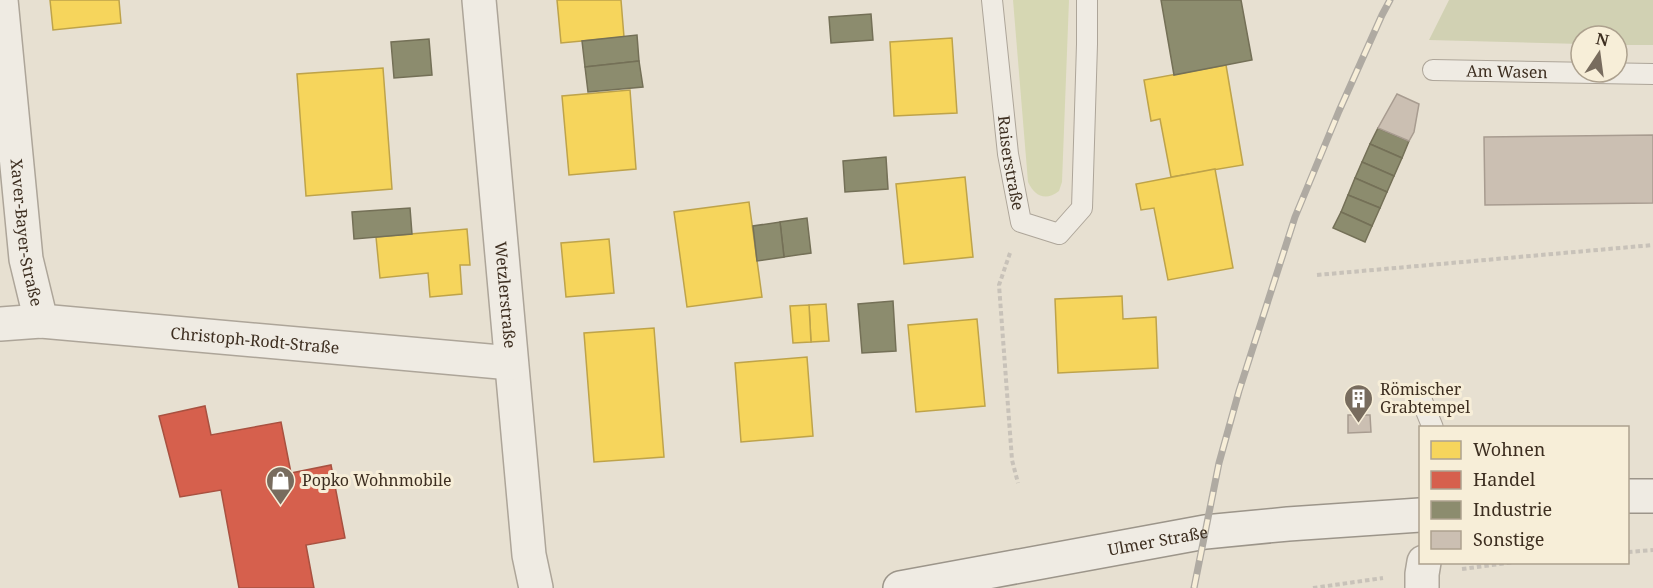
<svg xmlns="http://www.w3.org/2000/svg" width="1653" height="588" viewBox="0 0 1653 588" font-family="'Noto Serif',serif">
<style>
.green{fill:#d6d7b3}
.cemetery{fill:#d1d1b3}
.homes{fill:#f6d55c;stroke:#bea34a;stroke-width:1.5}
.shops{fill:#d6604d;stroke:#a85140;stroke-width:1.5}
.industry{fill:#8c8c6e;stroke:#747057;stroke-width:1.5}
.building{fill:#cbbfb2;stroke:#a89c90;stroke-width:1.5}
.lines{fill:none;stroke-linecap:round;stroke-linejoin:round}
.service-casing{stroke:#ada599;stroke-width:22}
.minor-casing{stroke:#ada599;stroke-width:36}
.secondary-casing{stroke:#9c958a;stroke-width:36}
.path{stroke:#c8c2b9;stroke-width:4;stroke-dasharray:4.5 3;stroke-linecap:butt}
.service{stroke:#efebe3;stroke-width:20}
.minor{stroke:#efebe3;stroke-width:33}
.secondary{stroke:#efebe3;stroke-width:33}
.rail-casing{stroke:#afaaa2;stroke-width:7}
.rail{stroke:#f7eed8;stroke-width:4.5;stroke-dasharray:14;stroke-linecap:butt}
.labels{text-anchor:middle;stroke-width:6;stroke-linejoin:round;paint-order:stroke}
.street-label{font-size:16px;fill:#3d2e20;stroke:#f7eed8}
.poi-label{font-size:16px;fill:#3d2e20;stroke:#f7eed8;text-anchor:start}
</style>
<rect width="100%" height="100%" fill="#e7e0d1"/>
<path class="green" d="M1013,0H1069L1062,182L1059,191C1046,201 1035,197 1028,182Z"/>
<polygon class="cemetery" points="1449,0 1653,0 1653,45 1617,45 1617,36 1581,36 1581,44 1429,40"/>
<g class="homes">
<polygon points="50,0 119,0 121,23 53,30"/>
<polygon points="557,0 621,0 624,37 561,43"/>
<polygon points="952,38 957,113 894,116 890,42"/>
<polygon points="1226,65 1243,165 1171,177 1160,119 1151,121 1144,80"/>
<polygon points="383,68 392,189 306,196 297,74"/>
<polygon points="630,90 636,169 569,175 562,96"/>
<polygon points="1215,169 1233,268 1168,280 1154,208 1141,210 1136,184"/>
<polygon points="965,177 973,257 904,264 896,184"/>
<polygon points="749,202 762,297 687,307 674,212"/>
<polygon points="467,229 470,265 460,265 462,294 430,297 428,273 380,278 376,237"/>
<polygon points="609,239 614,293 566,297 561,243"/>
<polygon points="1122,296 1123,319 1156,317 1158,368 1058,373 1055,299"/>
<polygon points="826,304 829,341 811,342 809,305"/>
<polygon points="809,305 811,342 793,343 790,306"/>
<polygon points="977,319 985,406 916,412 908,325"/>
<polygon points="654,328 664,457 594,462 584,333"/>
<polygon points="807,357 813,436 741,442 735,363"/>
</g>
<polygon class="shops" points="205,406 211,435 281,422 291,473 331,465 345,538 306,545 314,588 239,588 221,490 180,497 159,416"/>
<g class="industry">
<polygon points="1161,0 1241,0 1252,60 1174,75"/>
<polygon points="871,14 873,40 831,43 829,17"/>
<polygon points="637,35 639,61 585,67 582,41"/>
<polygon points="429,39 432,75 394,78 391,42"/>
<polygon points="639,61 643,87 588,92 585,67"/>
<polygon points="1378,128 1409,141 1402,158 1370,144"/>
<polygon points="1370,144 1402,158 1394,176 1362,162"/>
<polygon points="886,157 888,189 845,192 843,161"/>
<polygon points="1362,162 1394,176 1387,192 1355,178"/>
<polygon points="1355,178 1387,192 1380,208 1348,195"/>
<polygon points="1348,195 1380,208 1372,226 1341,212"/>
<polygon points="410,208 412,234 354,239 352,212"/>
<polygon points="1341,212 1372,226 1365,242 1333,228"/>
<polygon points="807,218 811,253 784,257 780,222"/>
<polygon points="780,222 784,257 757,261 753,226"/>
<polygon points="893,301 896,351 862,353 858,304"/>
</g>
<g class="building">
<polygon points="1397,94 1419,104 1414,132 1409,141 1378,128"/>
<polygon points="1653,135 1653,203 1485,205 1484,137"/>
<polygon points="1348,415 1370,415 1371,432 1348,433"/>
</g>
<g class="lines">
<defs>
<g id="service">
<path id="s1" d="M992,0L1008,154L1021,222L1059,234L1082,208L1087,44V0"/>
<path id="s2" d="M1433,70L1653,74"/>
<polyline points="1420,396 1433,428"/>
</g>
<g id="minor">
<path id="s3" d="M1,0L26,259L41,321"/>
<path id="s4" d="M479,0L529,555L536,588"/>
<path id="s5" d="M0,324L41,321L511,363"/>
<polyline points="1422,588 1422,574 1424,562"/>
</g>
<g id="secondary">
<polyline points="1628,496 1653,496"/>
<path id="s6" d="M900,588L1205,532L1288,524L1420,515"/>
</g>
</defs>
<use href="#service" class="service-casing"/>
<use href="#minor" class="minor-casing"/>
<use href="#secondary" class="secondary-casing"/>
<g class="path">
<polyline points="1010,253 999,285 1012,460 1018,483"/>
<polyline points="1317,275 1653,245"/>
<polyline points="1628,552 1653,550"/>
<polyline points="1462,569 1515,562"/>
<polyline points="1313,588 1383,578"/>
</g>
<use href="#service" class="service"/>
<use href="#minor" class="minor"/>
<use href="#secondary" class="secondary"/>
<defs>
<polyline id="rail" points="1194,588 1219,463 1239,391 1295,217 1339,111 1382,15 1390,0"/>
</defs>
<use href="#rail" class="rail-casing"/>
<use href="#rail" class="rail"/>
</g>
<defs>
<symbol id="building-pin" viewBox="-11 -11 22 30"><path d="M0 17L-7.5 6A9.5 9.5 0 1 1 7.5 6Z" fill="#786c5e" stroke="#f7eed8"/><path d="M-4-6H4V6H1V3H-1V6H-4ZM-2.5-4.3h1.7v1.8h-1.7ZM.8-4.3h1.7v1.8H.8ZM-2.5-1h1.7V.8h-1.7ZM.8-1h1.7V.8H.8Z" fill="#fff"/></symbol>
<symbol id="shop-pin" viewBox="-11 -11 22 30"><path d="M0 17L-7.5 6A9.5 9.5 0 1 1 7.5 6Z" fill="#786c5e" stroke="#f7eed8"/><path d="M-5-2.5h2.3a2.7 3.5 0 0 1 5.4 0H5L5.5 6h-11ZM-1.5-2.5h3a1.5 2.3 0 0 0-3 0Z" fill="#fff"/></symbol>
</defs>
<g fill-rule="evenodd">
<use href="#building-pin" x="1342" y="382" width="33" height="45"/>
<use href="#shop-pin" x="264" y="464" width="33" height="45"/>
</g>
<g class="labels">
<g class="street-label">
<text dy="6" stroke="none"><textPath href="#s2" startOffset="74">Am Wasen</textPath></text>
<text dy="6" stroke="none"><textPath href="#s1" startOffset="164">Raiserstraße</textPath></text>
<text dy="6" stroke="none"><textPath href="#s3" startOffset="234">Xaver-Bayer-Straße</textPath></text>
<text dy="6" stroke="none"><textPath href="#s4" startOffset="296">Wetzlerstraße</textPath></text>
<text dy="6" stroke="none"><textPath href="#s5" startOffset="256">Christoph-Rodt-Straße</textPath></text>
<text dy="6" stroke="none"><textPath href="#s6" startOffset="262">Ulmer Straße</textPath></text>
</g>
<g class="poi-label">
<text x="1380" y="395">Römischer<tspan x="1380" dy="18">Grabtempel</tspan></text>
<text x="302" y="486">Popko Wohnmobile</text>
</g>
</g>
<rect x="1419" y="426" width="210" height="138" fill="#f7eed8" stroke="#ada18e" stroke-width="1.5"/>
<rect x="1431" y="441" width="30" height="18" fill="#f6d55c" stroke="#ada18e" stroke-width="1.5"/>
<text x="1473" y="456" font-size="18" fill="#3d2e20">Wohnen</text>
<rect x="1431" y="471" width="30" height="18" fill="#d6604d" stroke="#ada18e" stroke-width="1.5"/>
<text x="1473" y="486" font-size="18" fill="#3d2e20">Handel</text>
<rect x="1431" y="501" width="30" height="18" fill="#8c8c6e" stroke="#ada18e" stroke-width="1.5"/>
<text x="1473" y="516" font-size="18" fill="#3d2e20">Industrie</text>
<rect x="1431" y="531" width="30" height="18" fill="#cbbfb2" stroke="#ada18e" stroke-width="1.5"/>
<text x="1473" y="546" font-size="18" fill="#3d2e20">Sonstige</text>
<g transform="translate(1599 54) rotate(13)"><circle r="28" fill="#f7eed8" stroke="#ada18e" stroke-width="1.5"/>
<path d="M0-4.5L10 22L0 15L-10 22Z" fill="#786c5e"/>
<text y="-9" font-size="16" font-weight="bold" text-anchor="middle" fill="#3d2e20">N</text>
</g>
</svg>
